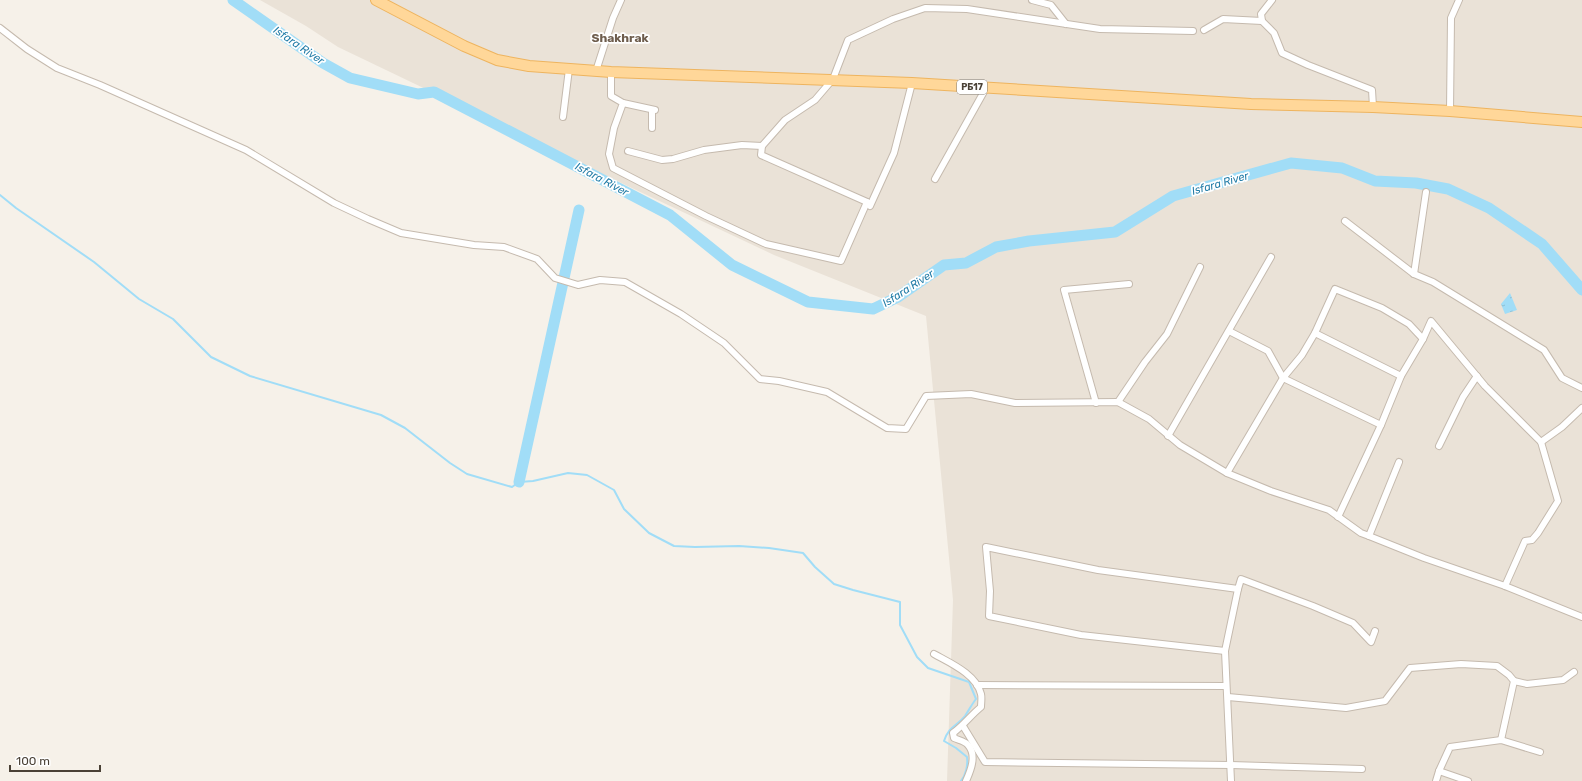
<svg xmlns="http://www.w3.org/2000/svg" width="1582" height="781" viewBox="0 0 1582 781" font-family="Rubik,sans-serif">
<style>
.residential{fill:#eae2d7}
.water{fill:url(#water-ripples)}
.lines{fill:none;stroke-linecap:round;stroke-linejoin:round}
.stream{stroke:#a1ddf7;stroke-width:2}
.river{stroke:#a1ddf7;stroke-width:11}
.minor-casing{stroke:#c5baae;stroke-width:8}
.primary-casing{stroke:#eeb45f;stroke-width:12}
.minor{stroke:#fff;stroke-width:6}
.primary{stroke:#ffd799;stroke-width:10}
.labels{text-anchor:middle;stroke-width:3.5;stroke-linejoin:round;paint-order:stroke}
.shield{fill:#fff;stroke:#807a72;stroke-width:1}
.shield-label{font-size:9px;font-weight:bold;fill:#4a4136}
.water-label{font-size:11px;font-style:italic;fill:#227ca7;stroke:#fff}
.quarter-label{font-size:12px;font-weight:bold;fill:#6e5d4d;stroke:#fff}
</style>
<defs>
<pattern id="water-ripples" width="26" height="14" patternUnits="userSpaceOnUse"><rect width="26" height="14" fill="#a1ddf7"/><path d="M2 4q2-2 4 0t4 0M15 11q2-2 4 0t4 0" fill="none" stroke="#8cbfd4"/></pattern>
</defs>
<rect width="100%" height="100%" fill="#f6f1e9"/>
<polygon class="residential" points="260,0 1582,0 1582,781 947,781 953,600 926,316 774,255 634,189 338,47 306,26"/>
<polygon class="water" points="1510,293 1517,310 1505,314 1501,304"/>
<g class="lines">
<path class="stream" d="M0,195L16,208L94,262L139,299L173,319L211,357L250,376L381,415L405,428L450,463L467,474L512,487L519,482L533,481L568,473L587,475L614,490L624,509L649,533L674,546L695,547L739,546L769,548L803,553L815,567L834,584L853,590L900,602V625L917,657L928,668L969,682L976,699C972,704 969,710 965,716C957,726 949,726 944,741L956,748L967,757C968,765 966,775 961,781"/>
<g class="river">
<polyline points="233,0 323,63 350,78 418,94 434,92 670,215 732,265 808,302 873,309 898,297 944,265 966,263 996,247 1029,241 1115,232 1173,196 1291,163 1342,168 1375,181 1416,183 1448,189 1489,208 1542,244 1582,290"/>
<polyline points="519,482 579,210"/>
</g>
<defs>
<g id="minor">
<polyline points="1032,0 1051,5 1066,24"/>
<polyline points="1262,21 1261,14 1272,0"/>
<polyline points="0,28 27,49 57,68 100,85 246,150 334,203 368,219 401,233 474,245 504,247 537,259 555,278 578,285 600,280 625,282 681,314 724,343 760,379 779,381 827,392 887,428 906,429 926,396 971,394 1015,403 1118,402 1149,419 1180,445 1227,473 1271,491 1329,510 1361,533 1369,536 1424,558 1505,586 1582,617"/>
<polyline points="1204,30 1223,19 1262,21 1274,33 1282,53 1308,65 1372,90 1373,107"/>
<polyline points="596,71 613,18 621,0"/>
<polyline points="611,72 611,96 623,103 614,128 609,154 613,168 706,216 766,244 841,261 867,202"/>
<polyline points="623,103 655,110"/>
<polyline points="652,110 652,128"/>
<polyline points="1450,111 1451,18 1459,0"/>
<polyline points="563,117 569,69"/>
<polyline points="762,146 761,155 867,202 870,206 894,153 912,83"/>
<polyline points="628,151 662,160 673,159 704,150 742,145 762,146 785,120 815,100 833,79 848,40 893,19 925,8 967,9 1100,29 1193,31"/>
<polyline points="935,179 986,88"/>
<polyline points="1345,221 1414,274 1433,282 1544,350 1562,378 1582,388"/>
<polyline points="1414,274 1426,192"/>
<polyline points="1315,333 1401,376"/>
<polyline points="1118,402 1145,362 1167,334 1200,267"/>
<polyline points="1096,403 1064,290 1129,284"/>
<polyline points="1381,425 1283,378 1302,355 1315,333 1335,289 1382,308 1409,324 1423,339"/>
<polyline points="1168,436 1271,257"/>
<polyline points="1541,442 1562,427 1582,408"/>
<polyline points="1439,446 1463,397 1477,376"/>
<polyline points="1227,473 1283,378 1268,351 1229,331"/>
<polyline points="1338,517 1381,425 1401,376 1423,339 1431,321 1485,386 1541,442 1558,501 1538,533 1532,540 1525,541 1505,586"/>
<polyline points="1369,536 1399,462"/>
<polyline points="1225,651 1081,635 989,616 990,591 986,547 1098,570 1238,589"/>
<path d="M934,654C950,663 976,674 981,694C982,698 981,703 981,707C971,715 964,725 953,733L954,738C958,740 965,741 968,745C977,755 971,770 966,781"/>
<polyline points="1514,681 1527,684 1563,680 1574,672"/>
<polyline points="977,685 1226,686"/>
<polyline points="1228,697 1346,708 1385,701 1410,668 1461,664 1497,666 1509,675 1514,681 1501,740"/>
<polyline points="963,726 985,762 1231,765 1362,769"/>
<polyline points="1439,771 1468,781"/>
<polyline points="1231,781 1225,651 1238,589 1241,579 1313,606 1353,623 1371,642 1375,631"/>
<polyline points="1436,781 1439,771 1450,747 1501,740 1540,752"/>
</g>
<polyline id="primary" points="376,0 464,46 497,60 529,66 611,72 912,83 1251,104 1373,107 1450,111 1582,122"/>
</defs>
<use href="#minor" class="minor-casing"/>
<use href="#primary" class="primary-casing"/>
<use href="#minor" class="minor"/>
<use href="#primary" class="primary"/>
</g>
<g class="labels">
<rect class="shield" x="957" y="80" width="30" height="14" rx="3"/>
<g class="shield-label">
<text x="972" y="90">РБ17</text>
</g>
<g class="water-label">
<text transform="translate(299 45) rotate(34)" y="4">Isfara River</text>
<text transform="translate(602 179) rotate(28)" y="4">Isfara River</text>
<text transform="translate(1220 183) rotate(-16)" y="4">Isfara River</text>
<text transform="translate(908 288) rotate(-33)" y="4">Isfara River</text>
</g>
<g class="quarter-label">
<text x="620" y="42">Shakhrak</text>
</g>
</g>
<path d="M10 765v6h90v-6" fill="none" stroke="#4a4136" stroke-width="2"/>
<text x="16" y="765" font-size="12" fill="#4a4136" stroke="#ffffff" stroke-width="3" paint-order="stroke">100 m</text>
</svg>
